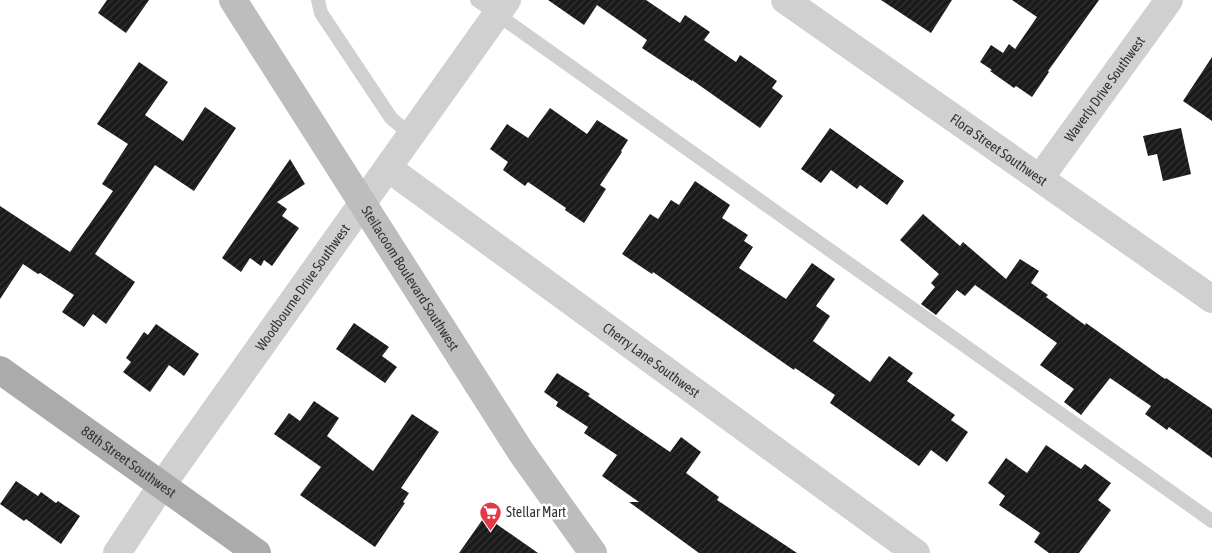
<svg xmlns="http://www.w3.org/2000/svg" width="1212" height="553" viewBox="0 0 1212 553" font-family="'Asap Condensed',sans-serif">
<style>
.building{fill:url(#building-hatch)}
.lines{fill:none;stroke-linecap:round;stroke-linejoin:round}
.service{stroke:#d0d0d0;stroke-width:14}
.minor{stroke:#d0d0d0;stroke-width:28}
.secondary{stroke:#bdbdbd;stroke-width:28}
.primary{stroke:#ababab;stroke-width:28}
.labels{text-anchor:middle;stroke-width:5;stroke-linejoin:round;paint-order:stroke}
.street-label{font-size:14px;fill:#333;stroke:#fff}
.poi-label{font-size:14px;fill:#333;stroke:#fff;text-anchor:start}
</style>
<defs>
<pattern id="building-hatch" width="6" height="6" patternUnits="userSpaceOnUse" patternTransform="scale(1.25)"><rect width="6" height="6" fill="#1a1a1a"/><path d="M-1 1l2-2M0 6l6-6M5 7l2-2" fill="none" stroke="#333"/></pattern>
</defs>
<rect width="100%" height="100%" fill="#fff"/>
<g class="building">
<polygon points="107,0 149,0 126,33 98,13"/>
<polygon points="548,0 646,0 680,23 685,15 710,32 704,40 736,62 740,55 777,81 772,88 783,96 760,128 692,80 692,81 642,48 647,40 597,5 584,25"/>
<polygon points="881,0 952,0 931,33"/>
<polygon points="1012,0 1099,0 1048,71 1049,72 1032,97 1016,86 1014,88 990,71 992,70 980,62 991,45 1003,53 1009,44 1015,49 1037,17"/>
<polygon points="1212,57 1212,121 1183,101"/>
<polygon points="139,62 168,82 145,115 183,141 205,107 236,128 194,191 155,165 95,254 135,282 106,324 93,314 84,327 62,312 74,295 40,273 38,274 23,264 0,299 0,206 70,252 113,191 102,184 128,144 97,124"/>
<polygon points="550,108 587,134 597,120 628,140 621,151 622,152 600,185 606,189 584,223 565,210 566,208 528,182 525,186 503,170 508,162 490,149 507,124 528,138"/>
<polygon points="830,128 904,181 887,205 860,185 857,189 831,170 821,183 801,169"/>
<polygon points="1181,128 1191,174 1163,181 1157,154 1148,156 1143,136"/>
<polygon points="290,159 305,184 277,202 287,209 282,216 299,228 272,266 264,260 261,266 250,258 241,272 222,258"/>
<polygon points="695,181 730,205 722,218 748,235 744,241 753,247 739,268 786,299 812,263 835,279 816,306 830,316 813,341 870,382 889,356 913,373 907,381 955,415 951,420 968,432 947,462 931,450 919,466 830,403 835,395 795,368 794,370 653,272 652,274 622,254 650,214 658,219 671,200 679,205"/>
<polygon points="923,214 960,246 963,242 1006,279 1020,259 1039,271 1031,283 1048,295 1046,297 1085,325 1086,323 1165,379 1166,378 1212,409 1212,458 1169,427 1167,430 1145,414 1151,406 1110,378 1081,415 1064,402 1074,389 1040,365 1057,343 975,285 965,296 957,290 936,315 921,304 935,287 931,283 939,274 900,240"/>
<polygon points="354,323 389,347 382,356 397,367 385,383 336,349"/>
<polygon points="156,324 199,354 184,376 169,365 150,392 123,372 131,362 126,358 144,332 148,335"/>
<polygon points="557,373 590,394 588,396 670,452 681,437 701,452 686,473 719,497 717,500 797,553 699,553 629,502 639,502 602,476 617,455 584,433 588,427 556,406 558,402 544,392"/>
<polygon points="314,401 339,418 327,436 373,471 412,414 439,432 401,488 409,493 403,502 405,503 375,547 300,495 321,467 274,434 289,413 300,421"/>
<polygon points="1046,445 1081,469 1085,464 1111,483 1098,500 1111,510 1079,553 1049,553 1034,542 1040,533 999,505 1005,496 988,483 1006,458 1027,473"/>
<polygon points="16,481 38,496 41,492 56,503 58,501 80,516 61,544 26,519 24,521 0,504"/>
<polygon points="485,516 538,553 459,553"/>
</g>
<g class="lines">
<g class="service">
<polyline points="318,0 321,13 391,118 411,135"/>
<polyline points="477,0 1212,521"/>
</g>
<g class="minor">
<path id="s1" d="M785,0L1212,299"/>
<path id="s2" d="M388,168L916,553"/>
<path id="s3" d="M1040,178L1169,0"/>
<path id="s4" d="M117,553L162,485L507,0"/>
</g>
<path class="secondary" id="s5" d="M233,0L521,452L593,553"/>
<path class="primary" id="s6" d="M0,370L257,553"/>
</g>
<defs>
<symbol id="supermarket-pin" viewBox="-11 -11 22 30"><path d="M0 17L-7.5 6A9.5 9.5 0 1 1 7.5 6Z" fill="#e63946" stroke="#fff"/><path d="M-6-5.5h2.5l.6 2H6L4.5 2H-2.5L-4.4-4H-6ZM-1.5 3.2a1.3 1.3 0 1 0 .1 0ZM3 3.2a1.3 1.3 0 1 0 .1 0Z" fill="#fff"/></symbol>
</defs>
<g fill-rule="evenodd">
<use href="#supermarket-pin" x="478" y="500" width="25" height="34"/>
</g>
<g class="labels">
<g class="street-label">
<text dy="5" stroke="none"><textPath href="#s3" startOffset="110">Waverly Drive Southwest</textPath></text>
<text dy="5" stroke="none"><textPath href="#s1" startOffset="261">Flora Street Southwest</textPath></text>
<text dy="5" stroke="none"><textPath href="#s5" startOffset="330">Steilacoom Boulevard Southwest</textPath></text>
<text dy="5" stroke="none"><textPath href="#s4" startOffset="324">Woodbourne Drive Southwest</textPath></text>
<text dy="5" stroke="none"><textPath href="#s2" startOffset="326">Cherry Lane Southwest</textPath></text>
<text dy="5" stroke="none"><textPath href="#s6" startOffset="158">88th Street Southwest</textPath></text>
</g>
<g class="poi-label">
<text x="506" y="517">Stellar Mart</text>
</g>
</g>
</svg>
